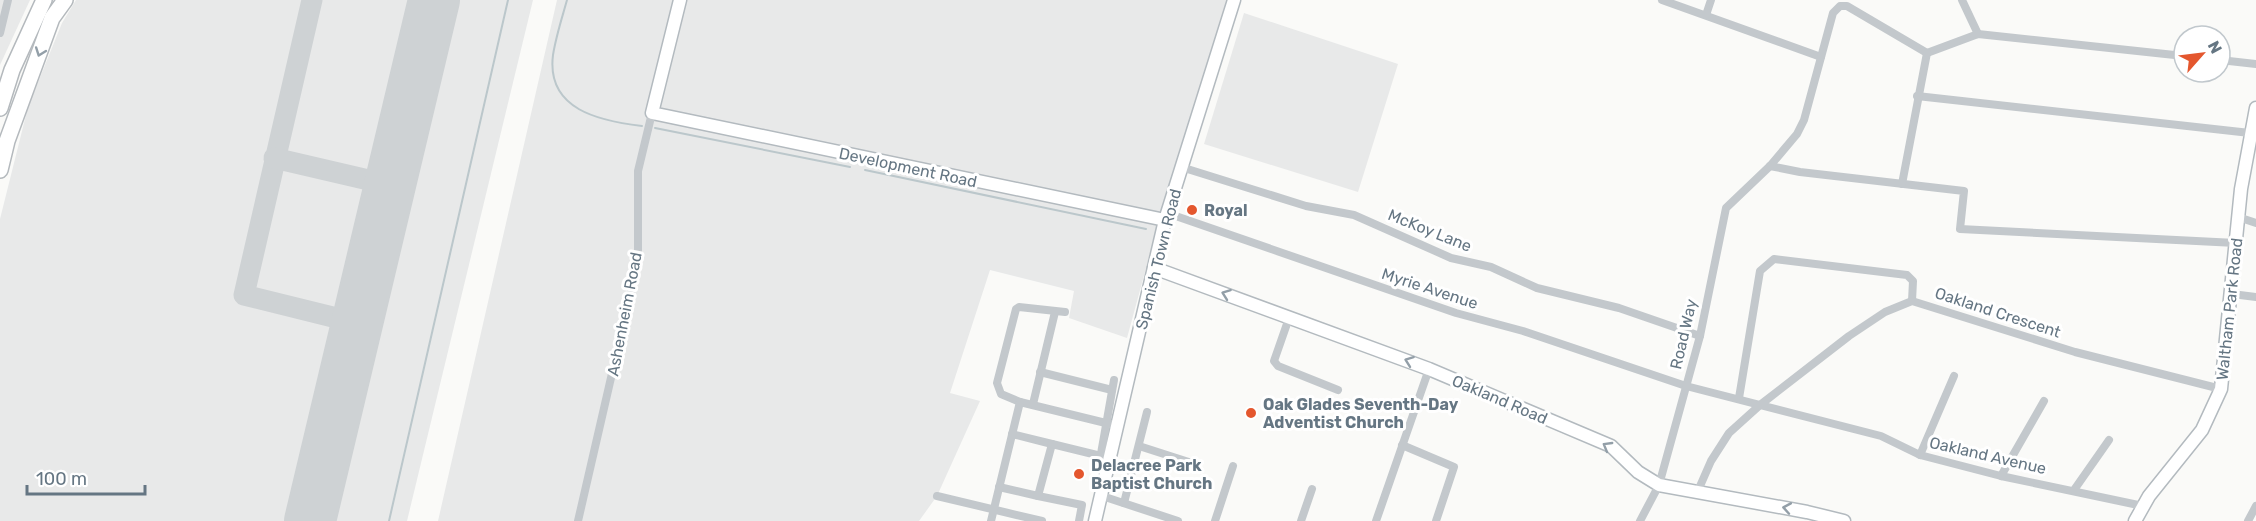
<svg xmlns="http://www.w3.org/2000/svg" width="2256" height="521" viewBox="0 0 2256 521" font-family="Rubik,sans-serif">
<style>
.built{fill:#e8e9e9}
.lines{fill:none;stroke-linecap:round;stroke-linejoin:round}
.stream{stroke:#bbc7cb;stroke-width:2}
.taxiway{stroke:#ced2d4;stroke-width:21}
.runway{stroke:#ced2d4;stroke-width:52}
.secondary-casing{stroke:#b3babf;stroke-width:15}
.highway-casing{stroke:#b4b9bd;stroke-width:18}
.street{stroke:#c3c8cc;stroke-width:8}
.secondary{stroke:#fff;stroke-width:12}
.highway{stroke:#fff;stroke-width:15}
.oneway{stroke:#939fa8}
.poi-dot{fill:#e4572e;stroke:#fff;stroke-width:2}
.labels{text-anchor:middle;stroke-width:6;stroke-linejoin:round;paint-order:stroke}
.street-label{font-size:16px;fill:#657683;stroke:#fff}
.poi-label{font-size:16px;font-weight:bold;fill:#657683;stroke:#fff;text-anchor:start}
</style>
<rect width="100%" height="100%" fill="#fafaf8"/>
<g class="built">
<polygon points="0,0 30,0 0,65"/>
<polygon points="76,0 533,0 407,521 0,521 0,219 28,107 62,23"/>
<polygon points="557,0 1228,0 1161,213 1127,338 1069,318 1074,291 990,270 950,393 980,401 937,496 919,521 438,521"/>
<polygon points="1244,13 1398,64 1358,192 1204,144"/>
</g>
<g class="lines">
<g class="stream">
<path d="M567,0C562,18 556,36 553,55C546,110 600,121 642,126"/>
<polyline points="655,128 850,167"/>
<polyline points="865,170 1146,229"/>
<polyline points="389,521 508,0"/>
</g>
<g class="taxiway">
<polyline points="312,0 244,295 357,323"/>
<polyline points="274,158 390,185"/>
</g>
<polyline class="runway" points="310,521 434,0"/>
<defs>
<g id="secondary">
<polyline points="680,0 652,113 1165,220"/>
<polyline points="1154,268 1429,369 1611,446 1638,472 1659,485 1807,512 1844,521"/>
<polyline points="1095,521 1165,220 1234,0"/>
<polyline points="2135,521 2149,496 2202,430 2221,389 2241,189 2256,108"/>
</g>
<g id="highway">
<polyline points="0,108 12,70 44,0"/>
<polyline points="0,170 7,141 52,18 65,0"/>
</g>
</defs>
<use href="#secondary" class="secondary-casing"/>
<use href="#highway" class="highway-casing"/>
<g class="street">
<polyline points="1662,0 1821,57"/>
<polyline points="1962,0 1978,34"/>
<polyline points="1706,15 1711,0"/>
<polyline points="0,33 8,0"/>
<polyline points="1927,53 1978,34 2184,56"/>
<polyline points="2220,60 2256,64"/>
<polyline points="1917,96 2250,133"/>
<polyline points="1770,166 1800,172 1964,191 1960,229 2236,243"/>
<polyline points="1181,167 1306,206 1354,215 1451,258 1491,267 1537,288 1619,308 1700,336"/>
<polyline points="1902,184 1927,53"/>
<polyline points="1167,213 1456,313 1523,331 1686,386 1881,436 1920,455 2001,476 2143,506"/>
<polyline points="2238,217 2256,223"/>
<polyline points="2232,294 2256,297"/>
<polyline points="1065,312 1019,307 1016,309 997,383 1001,394 1020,402 1118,426"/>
<polyline points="1289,318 1274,361 1278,366 1338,390"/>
<polyline points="1040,372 1112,390"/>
<polyline points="1739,398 1760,271 1774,259 1907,275 1913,281 1912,301"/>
<polyline points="1033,404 1055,312"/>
<polyline points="1012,434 1052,444"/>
<polyline points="1402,445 1454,467 1436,521"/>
<polyline points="1139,446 1195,464"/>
<polyline points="1920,455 1954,376"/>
<polyline points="1099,465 1114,380"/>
<polyline points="2001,476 2044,401"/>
<polyline points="999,487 1038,496"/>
<polyline points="2074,490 2109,440"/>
<polyline points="1697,493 1711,461 1729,433 1760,405 1849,336 1885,312 1912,301 2075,352 2221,389"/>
<polyline points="937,496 1042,521"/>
<polyline points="1102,496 1178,521"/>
<polyline points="1124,503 1147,412"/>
<polyline points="578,521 634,278 638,251 638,171 652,113"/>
<polyline points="991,521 1020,402"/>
<polyline points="1079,521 1082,505 1038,496 1052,444 1101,456"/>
<polyline points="1215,521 1233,466"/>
<polyline points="1301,521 1312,489"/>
<polyline points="1376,521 1429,369"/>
<polyline points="1640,521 1659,485 1700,336 1726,208 1770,166 1797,134 1804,120 1833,13 1840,6 1847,6 1927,53"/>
<polyline points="2248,521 2256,506"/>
</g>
<use href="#secondary" class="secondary"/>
<use href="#highway" class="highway"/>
</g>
<defs><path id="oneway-chevron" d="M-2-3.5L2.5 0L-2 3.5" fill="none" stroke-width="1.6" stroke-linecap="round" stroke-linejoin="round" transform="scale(1.5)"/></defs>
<g class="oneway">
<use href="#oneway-chevron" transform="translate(40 52) rotate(110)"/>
<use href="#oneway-chevron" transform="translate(1226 294) rotate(-160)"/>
<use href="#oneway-chevron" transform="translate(1409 361) rotate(-160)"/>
<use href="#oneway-chevron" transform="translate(1607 446) rotate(-150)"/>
<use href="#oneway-chevron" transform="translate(1787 508) rotate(-170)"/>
</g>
<g class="poi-dot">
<circle cx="1192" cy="210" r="6"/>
<circle cx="1251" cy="413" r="6"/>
<circle cx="1079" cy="474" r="6"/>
</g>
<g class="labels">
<g class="street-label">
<text transform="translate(908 167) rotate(12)" y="6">Development Road</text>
<text transform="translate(1430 230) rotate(22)" y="6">McKoy Lane</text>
<text transform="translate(1158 259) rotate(-76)" y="6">Spanish Town Road</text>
<text transform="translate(1430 288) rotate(18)" y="6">Myrie Avenue</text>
<text transform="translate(2229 309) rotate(-84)" y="6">Waltham Park Road</text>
<text transform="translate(1998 312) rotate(18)" y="6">Oakland Crescent</text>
<text transform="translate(624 314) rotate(-79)" y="6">Ashenheim Road</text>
<text transform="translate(1683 334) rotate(-77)" y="6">Road Way</text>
<text transform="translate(1500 399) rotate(23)" y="6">Oakland Road</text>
<text transform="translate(1988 455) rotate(13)" y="6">Oakland Avenue</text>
</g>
<g class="poi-label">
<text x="1204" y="216">Royal</text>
<text x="1263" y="410">Oak Glades Seventh-Day<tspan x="1263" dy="18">Adventist Church</tspan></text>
<text x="1091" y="471">Delacree Park<tspan x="1091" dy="18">Baptist Church</tspan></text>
</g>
</g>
<g transform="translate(2202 54) rotate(62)"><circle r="28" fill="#ffffff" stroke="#c1c8cd" stroke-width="1.5"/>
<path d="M0-4.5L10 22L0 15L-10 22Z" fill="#e4572e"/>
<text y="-9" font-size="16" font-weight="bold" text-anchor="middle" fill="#657683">N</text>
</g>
<path d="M27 485v9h118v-9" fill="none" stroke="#657683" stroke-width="3"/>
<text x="36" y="485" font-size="18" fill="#657683" stroke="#ffffff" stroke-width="4.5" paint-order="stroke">100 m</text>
</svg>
